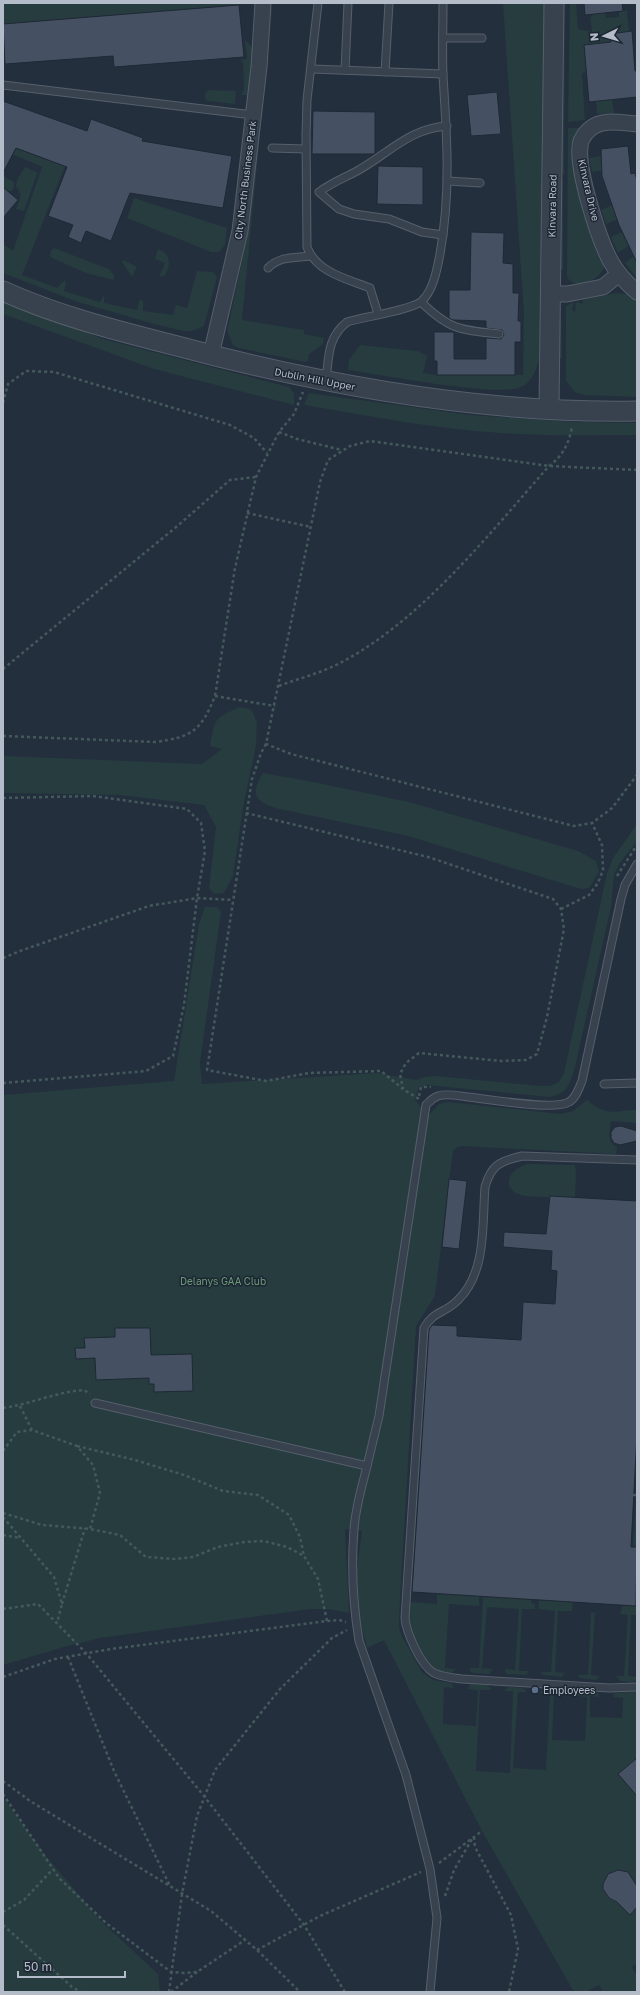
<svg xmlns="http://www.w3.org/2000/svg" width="640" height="1995" viewBox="0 0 640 1995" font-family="'Golos Text',sans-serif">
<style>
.green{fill:#263c3f}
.building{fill:#455162;stroke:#1f2835}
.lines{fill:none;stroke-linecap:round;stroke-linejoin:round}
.service-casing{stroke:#565f6c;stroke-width:9}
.minor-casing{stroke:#565f6c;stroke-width:17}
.tertiary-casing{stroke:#565f6c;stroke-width:21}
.path{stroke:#44595c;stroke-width:2.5;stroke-dasharray:3 3;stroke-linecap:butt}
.service{stroke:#38414e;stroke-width:7}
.minor{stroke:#38414e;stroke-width:15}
.tertiary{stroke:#38414e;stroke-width:19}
.service-dot{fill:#5c6f8a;stroke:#1d2633;stroke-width:1.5}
.labels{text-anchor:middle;stroke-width:3;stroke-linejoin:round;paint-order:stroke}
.street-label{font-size:10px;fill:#b4bcc9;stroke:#1d2633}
.park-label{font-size:10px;fill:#6b9a76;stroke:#1d2633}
.poi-label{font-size:10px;fill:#b4bcc9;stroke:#1d2633;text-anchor:start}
</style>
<rect width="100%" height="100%" fill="#242f3e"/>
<g class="green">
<polygon points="3,3 239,3 239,5 3,24"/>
<polygon points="269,3 271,3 272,10 242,320 304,330 304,334 324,338 323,344 309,354 308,361 305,362 239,348 233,345 227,331 248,233"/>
<path d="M503,3H546L543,355C536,360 538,379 521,387C501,398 377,374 348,370L349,360L360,345L417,351L427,356L423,373L437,375H523L524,314Z"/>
<polygon points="561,3 565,3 564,174 560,174"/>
<polygon points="570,3 576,3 578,29 592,32 590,17 593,16 592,14 605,13 606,18 619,17 619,11 627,11 629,32 610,34 615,70 582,73 585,120 568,122"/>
<polygon points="245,40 253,48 248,95 241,95 244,89 243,62 240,60 247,59"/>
<path d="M208,90L236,91L235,104L207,101C204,97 204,94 208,90Z"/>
<polygon points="612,99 614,113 597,114 596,101"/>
<path d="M568,128H583L577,134L604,268C598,280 577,292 567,277Z"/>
<polygon points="3,144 65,166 22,275 57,288 65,280 66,282 64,291 100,302 104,295 104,303 137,310 139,301 141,300 143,301 143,311 173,315 176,305 187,308 197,271 213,272 217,277 204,326 192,331 184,331 154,324 78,302 3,273 3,244 13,251 42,167 3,150"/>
<polygon points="601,156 606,170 592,172 589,158"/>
<path d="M25,167L36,172L37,174L24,211L16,209C20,199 23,195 16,186L17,180Z"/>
<polygon points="3,176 14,182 14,188 11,191 7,191 3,196"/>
<polygon points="560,180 563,180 563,269 561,270 559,269"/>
<polygon points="134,198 227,228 225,245 219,252 211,252 127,218"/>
<polygon points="612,205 616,216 619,215 621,218 606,224 601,210"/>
<polygon points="622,232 626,240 636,235 637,240 618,253 611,237"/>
<polygon points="54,248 109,269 114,275 114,280 86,273 50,257 51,251"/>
<path d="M158,249C171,254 171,264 165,275L159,277L165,263L155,259Z"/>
<polygon points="634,256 637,260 636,277 625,263"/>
<polygon points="123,260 137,267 132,277 122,262"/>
<polygon points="616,293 628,294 637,301 637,397 584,395 575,392 566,381 566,306 574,302 572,310 575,312 576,302 583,304 583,300"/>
<polygon points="3,300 103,339 289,387 294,393 294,405 154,369 3,314"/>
<polygon points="561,315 562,358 559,358 558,317"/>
<path d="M309,393L470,415L573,422L637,423V435C591,435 546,436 501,433C435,429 370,416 305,405V402Z"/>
<path d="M240,707L251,709L257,722L256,746L243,808L233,876L224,893L214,894L209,888L216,827L204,805L120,795L3,793V756L202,764L222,749L210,746C215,717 214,719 240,707Z"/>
<path d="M263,773L313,782L409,802L578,851L596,861L599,872L589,888L581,889L408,836L275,808C253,800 251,793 263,773Z"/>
<path d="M637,824V841L620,863L614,875L611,907L575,1067C569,1085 569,1093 549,1097L427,1085L419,1087L415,1100L424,1111L430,1114L439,1104L448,1102L561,1114L573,1111L587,1100C609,1118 613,1110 637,1110V1123L611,1121C610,1131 606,1142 617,1147L616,1154L462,1146L457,1147L453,1151L435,1296L416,1326L399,1619V1629L404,1640L422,1672L433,1680L451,1683L454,1688L444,1687L443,1724L476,1726L478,1690L467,1689L471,1684L486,1685L491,1688V1690H480L476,1771L510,1773L513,1691H504L508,1687L523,1688L527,1692H518L513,1768L546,1770L550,1694L540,1693L541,1691L549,1689H562L564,1692V1695L554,1694L552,1740L585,1741L587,1697L577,1696L579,1692H597L600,1697L590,1696V1717L622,1718L623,1698L613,1697L614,1693L637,1692V1758L619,1774L637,1796V1963L632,1967L637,1976V1992H603L599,1985L586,1992H574L482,1831L384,1640L367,1648L358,1611L356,1576L362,1531L345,1529L349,1613L328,1609H311L100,1638L64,1647L3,1665V1095L174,1081L199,924L205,907H217L221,912L200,1063L202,1084L377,1073L417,1080L424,1077L435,1076L541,1086H550L559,1082L564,1073L607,873L613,858Z"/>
<path d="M528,1164L575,1165L576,1172L575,1197C564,1197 529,1198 521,1195C500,1188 508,1169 528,1164Z"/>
<polygon points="636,1501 637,1501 637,1547 633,1547"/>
<polygon points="437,1594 479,1596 479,1606 449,1604 445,1668 456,1669 451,1674 441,1673 430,1667 412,1632 408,1621 409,1604 411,1602 437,1604"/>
<polygon points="483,1597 532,1599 531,1603 535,1604 535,1609 522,1609 519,1671 529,1671 526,1675 508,1674 505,1672 505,1669 515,1670 519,1609 487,1607 482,1668 493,1669 489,1674 473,1673 470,1671 470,1668 479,1668"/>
<polygon points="539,1600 573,1602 572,1611 558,1611 555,1672 565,1673 562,1677 543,1675 541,1672 551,1672 555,1611 538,1609"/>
<polygon points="627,1605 637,1606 637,1615 631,1615 628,1676 637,1677 637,1680 631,1682 620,1681 616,1676 624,1676 628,1615 620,1614 622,1607"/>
<polygon points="591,1612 595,1613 591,1675 600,1676 596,1680 580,1678 578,1675 588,1675"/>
<polygon points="3,1797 45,1855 101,1921 158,1974 160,1992 3,1992"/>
</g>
<g class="building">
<polygon points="584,3 622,3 623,11 585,15"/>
<polygon points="239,5 244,57 114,67 113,56 5,64 3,24"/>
<polygon points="632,31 635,71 637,71 637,97 589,102 584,45 611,42 610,34"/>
<polygon points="497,92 501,134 471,136 467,95"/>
<polygon points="3,101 87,131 91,119 143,138 142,141 232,156 223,208 130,193 111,241 86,231 81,243 68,237 73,225 48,216 67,167 16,148 3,173"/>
<polygon points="313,111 375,112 375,154 312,154"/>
<polygon points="628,146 631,174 635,173 637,181 637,263 619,225 602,176 601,149"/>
<polygon points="378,166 423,167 423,205 377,204"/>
<polygon points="3,187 18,200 3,218"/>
<polygon points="471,232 504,233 503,263 513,264 513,293 519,293 518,321 521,321 521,342 515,342 515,375 437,375 437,361 434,361 434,332 454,332 454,359 486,359 486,338 501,339 504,335 502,330 486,328 486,321 453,320 449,318 449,290 470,290"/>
<polygon points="621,1126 637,1131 637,1141 620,1145 614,1143 611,1138 611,1132 615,1127"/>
<polygon points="449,1179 467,1181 459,1249 442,1247"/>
<polygon points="550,1196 637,1201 637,1435 631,1547 637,1547 636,1606 412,1592 429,1330 432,1325 457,1326 457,1336 521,1340 523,1302 555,1304 557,1271 551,1270 552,1251 503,1247 504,1232 546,1234"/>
<polygon points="115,1328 150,1328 151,1355 192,1354 193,1391 154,1392 154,1384 149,1384 149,1378 96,1380 95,1358 76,1359 75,1348 85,1348 84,1338 115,1337"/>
<polygon points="637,1758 637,1796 618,1774"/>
<polygon points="618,1870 628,1872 637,1886 637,1907 630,1915 617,1902 609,1898 603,1889 603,1884 608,1874"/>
</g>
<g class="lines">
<defs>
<g id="service">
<path d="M318,3L307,100L306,135L307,247C316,272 347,279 370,288L378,314"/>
<polyline points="443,38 482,38"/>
<polyline points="312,69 443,74"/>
<polyline points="345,70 348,3"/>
<polyline points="385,72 389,3"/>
<polyline points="3,85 253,115"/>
<polyline points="272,148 306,149"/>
<polyline points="448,181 480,183"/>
<path d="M443,235L422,232L389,219L354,214L339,209L319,192C331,183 344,178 357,171C388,154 410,128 447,126"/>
<path d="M268,268C280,256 294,258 310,256"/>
<path d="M421,302C450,330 460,330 499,334"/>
<path d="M326,380C329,357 327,338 347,322C363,317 412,310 422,301C434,289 437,269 440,254C451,192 447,137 443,76C442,52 443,27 443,3"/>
<polyline points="604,1084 637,1083"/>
<path d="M637,1160L522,1156C500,1161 491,1165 485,1187C482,1224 487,1272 458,1300C446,1313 433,1311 424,1328L405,1618C406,1632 421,1666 434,1673C442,1677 453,1678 462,1679L609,1688L637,1687"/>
<path d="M95,1403L367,1466L379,1416L426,1105C430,1101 432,1098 438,1096C447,1093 459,1096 468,1097C488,1099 555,1111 569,1102C576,1098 579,1088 582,1081L621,899L625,885L637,864"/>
<path d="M367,1466C362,1487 355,1508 354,1530C351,1567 353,1604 359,1641L406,1775L430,1869L437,1918L430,1992"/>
</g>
<g id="minor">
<path d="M637,124C622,123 602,118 590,129C586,132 583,137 581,141C574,164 599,240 611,262C618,274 626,283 637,292"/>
<polyline points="551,294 567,294 603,287 619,274"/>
<polyline points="211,355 240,231 259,67 263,3"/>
</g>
<g id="tertiary">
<path d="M3,291C58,316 118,331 177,346C326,386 482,414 637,411"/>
<polyline points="549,409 554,3"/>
</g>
</defs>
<use href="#service" class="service-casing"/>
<use href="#minor" class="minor-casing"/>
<use href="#tertiary" class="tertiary-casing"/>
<g class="path">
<polyline points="3,403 8,384 26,371 54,372 230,425 254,438 267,453"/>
<polyline points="279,432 297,439 342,450"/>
<polyline points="637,470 549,466 370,441 350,446 328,460 320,482 266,744 291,754 574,826 592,823 612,808 637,775"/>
<polyline points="247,513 311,527"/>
<polyline points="3,669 175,528 230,480 256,477"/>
<path d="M279,686C297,679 317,674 334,666C418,625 488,535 549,466C563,456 569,443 572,427"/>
<polyline points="215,696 275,706"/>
<path d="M3,736L155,742C192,737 201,731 215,696L235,568L256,477L279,432L294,414L303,392"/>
<polyline points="266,744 261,753 252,779 207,1070 266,1081 309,1073 381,1071 403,1089 419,1099"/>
<polyline points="3,798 93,796 187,809 201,823 205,851 197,898 184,1005 173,1056 146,1071 3,1083"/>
<polyline points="246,813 428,857 553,899 561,909 564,929 547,1017 537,1054 526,1060 501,1061 419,1053 406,1063 400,1074 403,1089"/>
<polyline points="617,876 637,845"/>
<polyline points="561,909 589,895 598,883 603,870 602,845 592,823"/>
<polyline points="3,958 20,951 149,906 197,898 233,900"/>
<polyline points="419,1096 421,1087 431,1087"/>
<polyline points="20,1406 32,1430"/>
<path d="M3,1408C31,1404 55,1392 84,1390L90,1394"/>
<polyline points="77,1446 135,1460 184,1475 223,1491 258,1495 289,1515 300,1537 304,1556"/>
<polyline points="3,1451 17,1432 32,1430 77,1446 93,1465 100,1493 90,1529"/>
<polyline points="633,1495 637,1495"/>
<polyline points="3,1513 42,1525 90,1529 120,1535 146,1557 175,1559 193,1557 218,1547 244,1542 264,1541 287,1547 304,1556 318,1579 327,1621"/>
<polyline points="3,1517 54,1577 62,1604 57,1623"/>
<polyline points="3,1535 20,1538"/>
<polyline points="62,1604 85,1528"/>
<polyline points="3,1609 38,1604 86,1653 204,1796 304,1925 345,1992"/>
<polyline points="68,1657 114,1771 170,1886"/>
<polyline points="3,1677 55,1659 111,1649 327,1621 339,1620 346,1622"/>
<polyline points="3,1781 30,1801 211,1911 257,1950 300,1992"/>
<polyline points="3,1794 59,1878 106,1923 171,1972 184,1973 197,1972 245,1940"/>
<polyline points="474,1837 475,1847 511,1915 518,1949 509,1992"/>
<polyline points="439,1863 482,1831"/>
<polyline points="445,1896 454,1870 472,1839"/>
<polyline points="3,1912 24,1900 53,1869"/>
<polyline points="3,1925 72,1987 81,1992"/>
<polyline points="257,1950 320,1916 421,1872"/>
<polyline points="169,1992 182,1894 197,1816 215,1770 280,1689 332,1638 347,1630"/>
<polyline points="171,1992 197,1972"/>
</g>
<use href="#service" class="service"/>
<use href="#minor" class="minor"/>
<use href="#tertiary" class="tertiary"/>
</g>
<circle class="service-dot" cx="535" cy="1690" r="4"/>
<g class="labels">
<g class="street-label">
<text transform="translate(245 180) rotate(-83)" y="4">City North Business Park</text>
<text transform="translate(589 190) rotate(77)" y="4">Kinvara Drive</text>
<text transform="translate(552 206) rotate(-89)" y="4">Kinvara Road</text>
<text transform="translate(315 379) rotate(11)" y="4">Dublin Hill Upper</text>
</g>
<g class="park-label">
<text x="223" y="1285">Delanys GAA Club</text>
</g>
<g class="poi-label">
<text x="543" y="1694">Employees</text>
</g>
</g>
<rect width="640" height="1995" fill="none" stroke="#b4bcc9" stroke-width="8"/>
<g transform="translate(604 36) rotate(265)" stroke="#1d2633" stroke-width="3" paint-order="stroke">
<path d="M0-3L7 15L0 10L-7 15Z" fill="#b4bcc9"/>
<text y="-6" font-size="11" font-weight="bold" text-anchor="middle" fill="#b4bcc9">N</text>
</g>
<path d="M18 1971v6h107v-6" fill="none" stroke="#b4bcc9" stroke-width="2"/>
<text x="24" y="1971" font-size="12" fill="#b4bcc9" stroke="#1d2633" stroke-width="3" paint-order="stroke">50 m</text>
</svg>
